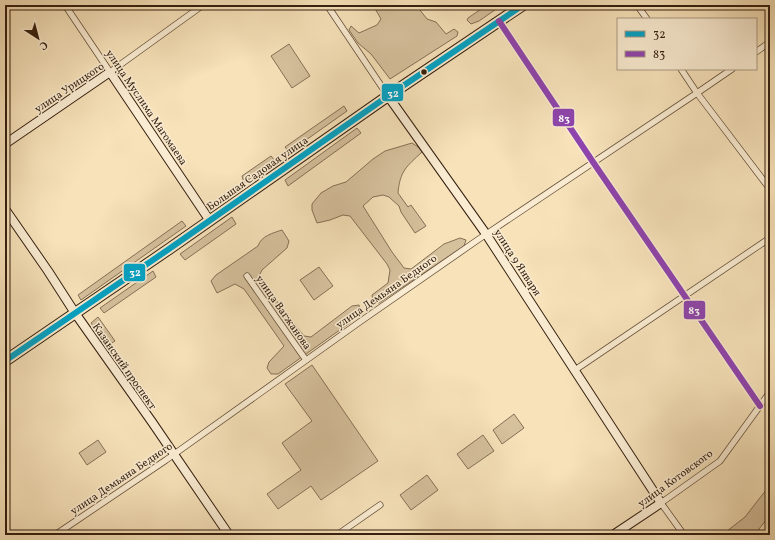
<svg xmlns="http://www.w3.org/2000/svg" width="775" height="540" viewBox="0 0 775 540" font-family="Vollkorn,serif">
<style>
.green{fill:#d6c19d;stroke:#857056}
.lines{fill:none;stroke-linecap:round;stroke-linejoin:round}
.street-casing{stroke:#65503a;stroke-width:7}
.secondary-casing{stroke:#341f0f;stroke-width:10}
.highway-casing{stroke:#341f0f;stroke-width:12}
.street{stroke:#faecd2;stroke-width:5.5}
.secondary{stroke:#faecd2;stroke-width:8}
.highway{stroke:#f7e2ba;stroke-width:10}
.bus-1-casing{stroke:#faecd2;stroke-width:9}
.bus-2-casing{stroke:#faecd2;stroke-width:9}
.bus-1{stroke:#03a2c4;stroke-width:6}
.bus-2{stroke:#8e44ad;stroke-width:6}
.bus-dot{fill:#341f0f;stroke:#faecd2;stroke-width:1.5}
.labels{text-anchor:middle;stroke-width:3;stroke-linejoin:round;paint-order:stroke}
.street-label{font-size:11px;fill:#341f0f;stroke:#faecd2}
.line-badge{stroke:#faecd2;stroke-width:1.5}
.badge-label{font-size:11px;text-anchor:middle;font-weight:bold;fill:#fff}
</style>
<rect width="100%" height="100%" fill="#f7e2ba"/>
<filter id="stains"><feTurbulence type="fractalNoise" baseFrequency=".005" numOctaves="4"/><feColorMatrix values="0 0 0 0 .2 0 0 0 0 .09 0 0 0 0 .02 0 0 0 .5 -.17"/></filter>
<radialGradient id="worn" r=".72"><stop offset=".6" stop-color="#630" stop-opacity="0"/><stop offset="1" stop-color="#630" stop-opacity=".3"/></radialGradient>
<g class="green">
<polygon points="373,5 416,5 427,19 436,22 446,34 454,29 458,32 457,36 390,79 371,54 358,43 349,30 351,26 359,33 377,25 381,19"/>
<polygon points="487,5 502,5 479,21 471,24 467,20 468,18"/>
<polygon points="289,44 310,76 292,88 271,56"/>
<polygon points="344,106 347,111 289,152 285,147"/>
<polygon points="357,128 361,133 288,186 285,180"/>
<path d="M412,143L418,147L422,152C406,167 400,171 398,193L408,207L411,205L426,226L415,233L401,212L399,206L389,197L383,195L373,197L363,206L392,252L404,268L411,269L444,244L460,238L466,240L464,246L379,303L373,302L372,295L388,283L390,270L387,264L350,216L343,215L330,220L317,223L312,210V204L321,193L333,186L346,182L373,159L385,151Z"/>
<polygon points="271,156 275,161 244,183 242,176"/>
<polygon points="232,217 236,224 185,260 180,254"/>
<polygon points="182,221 186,226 81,300 78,295"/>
<path d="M282,230L289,241L287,248L262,270L259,276L262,282L304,336L311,337L352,306L359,305L360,312L351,322L278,374H271L267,368L269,362L284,346L244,289L235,284L217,293L211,281L216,275L258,246C261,236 273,233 282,230Z"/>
<polygon points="319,267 333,286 314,300 300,280"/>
<polygon points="153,271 156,277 104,313 100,308"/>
<polygon points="98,317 115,341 107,346 91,323"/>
<polygon points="312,365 378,461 321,500 311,486 278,509 267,494 301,470 282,443 312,421 285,384"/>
<polygon points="514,414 524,428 502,444 493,430"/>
<polygon points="483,435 494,451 468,469 457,454"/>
<polygon points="98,440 106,452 87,465 79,453"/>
<polygon points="427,475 438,490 411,510 400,495"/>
<polygon points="770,485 770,515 759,529 760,535 722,535 745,517"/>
</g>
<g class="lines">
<defs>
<g id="street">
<polyline points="65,5 110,72 203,5"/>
<polyline points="327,5 388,96"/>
<polyline points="637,5 647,19"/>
<polyline points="499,21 593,162 760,406"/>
<polyline points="756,52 770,42"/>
<polyline points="681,69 697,93 770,189"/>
<polyline points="247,276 306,360"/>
<polyline points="575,370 770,238"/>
<polyline points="55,535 166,460 361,321 479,239 697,93 732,69"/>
<polyline points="337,535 380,505"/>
<polyline points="684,535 661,503 720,461 770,392"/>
</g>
<g id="secondary">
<polyline points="388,96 486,234 661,503 613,535"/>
<polyline points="5,144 110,72 210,221"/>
<polyline points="5,209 48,271 75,313 152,422 229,535"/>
</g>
<polyline id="highway" points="5,361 169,249 388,96 523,5"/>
</defs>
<use href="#street" class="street-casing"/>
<use href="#secondary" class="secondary-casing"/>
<use href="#highway" class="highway-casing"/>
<use href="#street" class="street"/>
<use href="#secondary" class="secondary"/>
<use href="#highway" class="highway"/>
<defs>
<polyline id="bus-1" points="5,361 169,249 388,96 523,5"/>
<polyline id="bus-2" points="499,21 593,162 760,406"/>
</defs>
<use href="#bus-1" class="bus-1-casing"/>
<use href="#bus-2" class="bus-2-casing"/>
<use href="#bus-1" class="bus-1"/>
<use href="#bus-2" class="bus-2"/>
</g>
<circle class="bus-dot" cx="424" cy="72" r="3.5"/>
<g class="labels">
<g class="street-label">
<text transform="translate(69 87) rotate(-34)" y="4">улица Урицкого</text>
<text transform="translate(147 107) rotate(56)" y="4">улица Муслима Магомаева</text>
<text transform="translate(257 173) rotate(-35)" y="4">Большая Садовая улица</text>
<text transform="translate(518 262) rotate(57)" y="4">улица 9 Января</text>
<text transform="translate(386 291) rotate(-35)" y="4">улица Демьяна Бедного</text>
<text transform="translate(284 312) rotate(55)" y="4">улица Вагжанова</text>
<text transform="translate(125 366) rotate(55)" y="4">Казанский проспект</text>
<text transform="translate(121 478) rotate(-34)" y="4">улица Демьяна Бедного</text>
<text transform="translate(675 478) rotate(-36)" y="4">улица Котовского</text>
</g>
</g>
<g class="line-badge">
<rect x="381" y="83" width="23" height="19" rx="4" fill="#03a2c4"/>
<rect x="552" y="108" width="23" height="19" rx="4" fill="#8e44ad"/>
<rect x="123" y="263" width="23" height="19" rx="4" fill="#03a2c4"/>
<rect x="683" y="300" width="23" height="20" rx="4" fill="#8e44ad"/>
</g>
<g class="badge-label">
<text x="393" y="97">32</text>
<text x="564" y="122">83</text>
<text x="135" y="276">32</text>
<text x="694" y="314">83</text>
</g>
<rect width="775" height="540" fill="none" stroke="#f7e2ba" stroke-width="20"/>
<rect x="6" y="6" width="763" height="528" fill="none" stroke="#341f0f" stroke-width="2"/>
<rect x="10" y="10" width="755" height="520" fill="none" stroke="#341f0f"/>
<rect x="617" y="18" width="140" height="52" fill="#faecd2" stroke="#ab9a84"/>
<rect x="625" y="31" width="20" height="6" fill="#03a2c4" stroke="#ab9a84"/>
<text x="653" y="38" font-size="12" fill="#341f0f">32</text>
<rect x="625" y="51" width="20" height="6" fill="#8e44ad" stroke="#ab9a84"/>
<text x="653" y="58" font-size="12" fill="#341f0f">83</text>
<g transform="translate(38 38) rotate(144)" stroke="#faecd2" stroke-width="3" paint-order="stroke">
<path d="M0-3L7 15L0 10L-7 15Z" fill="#341f0f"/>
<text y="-6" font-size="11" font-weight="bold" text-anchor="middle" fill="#341f0f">С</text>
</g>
<rect width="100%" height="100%" filter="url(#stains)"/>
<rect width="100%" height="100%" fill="url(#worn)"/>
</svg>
